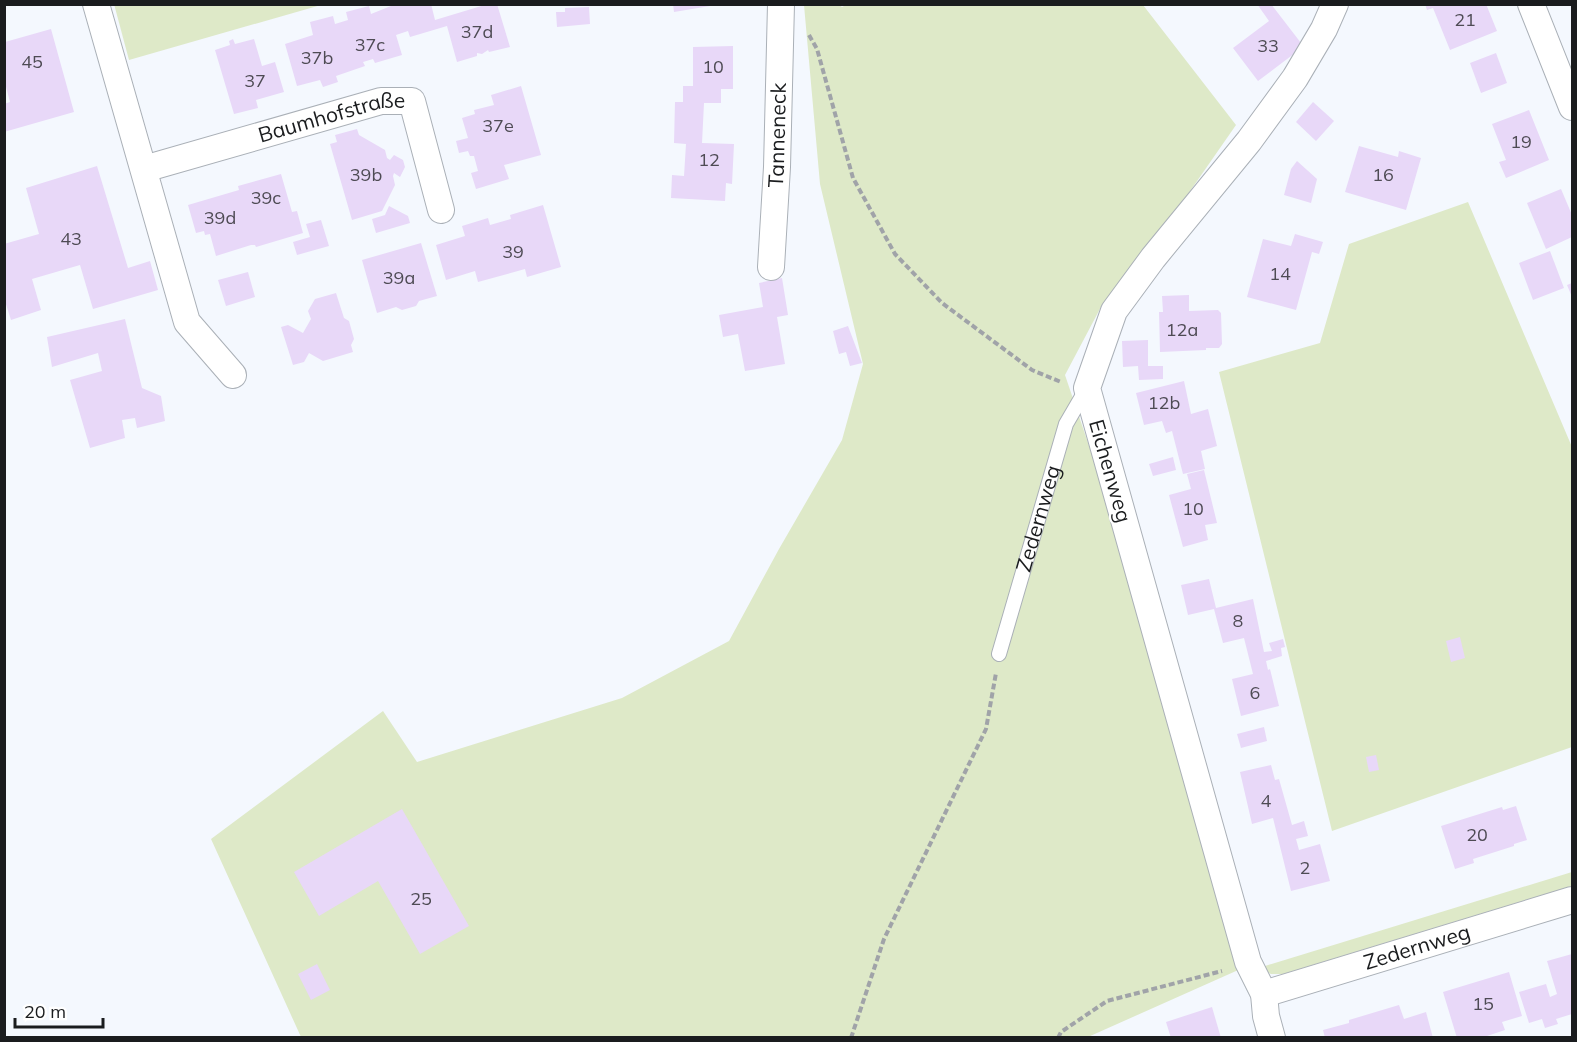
<svg xmlns="http://www.w3.org/2000/svg" width="1577" height="1042" viewBox="0 0 1577 1042" font-family="Mulish,sans-serif">
<style>
.green{fill:#dee9c8}
.building{fill:#e8d8f8}
.lines{fill:none;stroke-linecap:round;stroke-linejoin:round}
.lane-casing{stroke:#aab0b7;stroke-width:16}
.street-casing{stroke:#aab0b7;stroke-width:28}
.path{stroke:#a0a3a8;stroke-width:4;stroke-dasharray:6 3;stroke-linecap:butt}
.lane{stroke:#fff;stroke-width:14}
.street{stroke:#fff;stroke-width:26}
.labels{text-anchor:middle;stroke-width:4.5;stroke-linejoin:round;paint-order:stroke}
.number-label{font-size:18px;fill:#4e4b54}
.street-label{font-size:21px;fill:#1a1c1e;stroke:#fff}
</style>
<rect width="100%" height="100%" fill="#f4f8fe"/>
<g class="green">
<polygon points="114,4 321,4 321,5 129,60"/>
<polygon points="848,4 1143,5 1236,125 1147,253 1102,305 1065,375 1126,555 1245,967 1088,1037 301,1037 211,839 383,711 417,762 622,698 729,641 779,549 842,440 863,364 820,184 804,5 839,5 842,7"/>
<polygon points="1468,202 1572,447 1572,747 1332,831 1219,372 1320,343 1349,244"/>
<polygon points="1572,872 1572,886 1283,974 1271,974 1261,969 1265,966"/>
</g>
<g class="building">
<polygon points="396,4 431,4 435,20 488,4 497,4 510,47 489,52 488,50 482,54 477,53 477,56 457,62 447,26 410,37 408,31 396,35 402,55 375,63 373,59 363,62 365,66 336,76 338,82 323,87 320,80 297,86 285,44 313,35 310,22 333,16 335,24 348,20 346,12 369,6 371,14"/>
<polygon points="673,4 710,4 710,6 674,12"/>
<polygon points="1257,4 1271,4 1301,43 1299,50 1258,81 1233,48 1269,21"/>
<polygon points="1425,4 1486,4 1497,31 1450,50 1433,8 1427,10"/>
<polygon points="589,7 590,24 557,27 556,12 565,12 565,8"/>
<polygon points="51,29 74,112 4,132 4,104 10,102 5,83 5,42"/>
<polygon points="233,39 235,44 254,39 262,66 275,62 284,92 256,100 258,108 234,114 215,50 230,45 229,41"/>
<polygon points="733,46 733,89 721,89 721,103 704,103 702,143 734,144 732,184 726,183 725,201 671,198 672,175 684,176 686,144 674,143 675,102 683,102 683,86 693,86 693,47"/>
<polygon points="1496,53 1507,83 1481,93 1470,63"/>
<polygon points="521,86 541,155 504,165 509,179 476,189 471,173 478,171 474,156 470,156 468,151 459,153 456,141 468,138 462,118 475,114 474,110 494,105 491,95"/>
<polygon points="1313,102 1334,121 1316,141 1296,122"/>
<polygon points="1529,110 1549,160 1506,178 1499,162 1506,160 1492,124"/>
<polygon points="357,129 359,135 385,150 387,158 390,160 394,155 403,160 405,167 400,177 394,173 393,176 395,185 382,211 352,220 330,144 337,142 335,135"/>
<polygon points="1359,146 1398,157 1399,151 1421,158 1406,210 1345,192"/>
<polygon points="1297,161 1317,179 1311,203 1284,195 1291,169"/>
<polygon points="97,166 128,268 150,261 158,290 93,309 80,265 32,279 41,310 11,320 4,298 4,244 39,234 26,188"/>
<polygon points="281,174 292,212 297,211 303,233 256,247 255,245 251,245 216,256 210,234 205,235 204,231 196,233 188,205 239,190 238,186"/>
<polygon points="1561,189 1572,215 1572,237 1546,249 1527,203"/>
<polygon points="543,205 561,267 527,277 525,269 478,282 475,271 446,280 436,245 465,236 462,226 488,218 490,225 511,219 510,215"/>
<polygon points="389,206 408,216 410,223 376,233 372,219 385,215"/>
<polygon points="321,220 329,246 297,255 293,242 310,237 306,224"/>
<polygon points="1295,234 1323,242 1319,254 1312,252 1296,310 1247,297 1263,239 1291,246"/>
<polygon points="421,243 437,296 419,301 416,306 402,310 396,307 377,313 362,260"/>
<polygon points="1550,251 1564,288 1533,300 1519,263"/>
<polygon points="248,272 255,297 226,306 218,280"/>
<polygon points="782,278 788,315 777,317 785,364 745,371 738,334 723,337 719,315 763,307 759,283"/>
<polygon points="1572,283 1572,297 1567,285"/>
<polygon points="336,293 344,318 349,321 354,339 351,345 353,352 323,361 309,353 304,362 293,365 281,327 288,325 303,333 311,319 308,311 315,299"/>
<polygon points="1189,295 1189,311 1218,310 1221,313 1222,344 1219,348 1206,348 1206,350 1160,352 1159,312 1163,312 1162,296"/>
<polygon points="125,319 142,388 161,396 165,421 137,428 135,418 122,420 125,438 90,448 70,380 102,371 98,353 52,367 47,337"/>
<polygon points="848,326 862,363 850,366 846,352 839,354 833,331"/>
<polygon points="1148,340 1148,366 1163,366 1163,379 1139,380 1138,366 1123,367 1122,341"/>
<polygon points="1184,381 1191,414 1208,409 1217,446 1201,451 1205,469 1183,474 1172,431 1166,433 1162,421 1144,425 1136,393"/>
<polygon points="1173,457 1176,470 1153,476 1149,464"/>
<polygon points="1204,470 1217,523 1205,525 1208,540 1183,547 1169,495 1191,489 1187,474"/>
<polygon points="1209,579 1216,608 1253,599 1264,652 1272,651 1269,643 1283,639 1285,647 1281,648 1282,656 1266,661 1268,670 1270,669 1279,706 1241,716 1232,679 1253,674 1244,638 1223,643 1214,609 1188,615 1181,585"/>
<polygon points="1460,637 1465,658 1451,662 1446,641"/>
<polygon points="1264,727 1267,741 1241,748 1237,734"/>
<polygon points="1376,755 1379,770 1369,772 1366,757"/>
<polygon points="1271,765 1275,780 1279,779 1292,825 1304,821 1308,836 1296,839 1299,850 1320,844 1330,881 1291,891 1273,818 1252,824 1240,772"/>
<polygon points="1516,806 1527,840 1514,844 1514,846 1473,859 1474,863 1455,869 1441,826 1502,807 1503,810"/>
<polygon points="402,809 469,926 420,954 378,881 319,916 294,872"/>
<polygon points="1572,954 1572,1014 1556,1019 1558,1024 1545,1028 1542,1019 1529,1023 1519,992 1546,984 1550,997 1557,994 1547,961"/>
<polygon points="317,964 330,990 311,1000 298,974"/>
<polygon points="1509,972 1522,1016 1502,1022 1505,1030 1481,1038 1457,1038 1443,992"/>
<polygon points="1399,1005 1404,1019 1426,1012 1433,1038 1325,1038 1323,1030 1349,1023 1349,1020"/>
<polygon points="1212,1007 1221,1038 1171,1038 1166,1022"/>
</g>
<g class="lines">
<defs>
<g id="lane">
<path id="s1" d="M999,654L1066,424L1087,388"/>
</g>
<g id="street">
<polyline points="96,4 187,322 233,375"/>
<polyline points="1531,4 1572,107"/>
<path id="s2" d="M144,169L381,101H412L441,210"/>
<path id="s3" d="M771,267L777,167L781,4"/>
<path id="s4" d="M1264,994L1572,900"/>
<polyline points="1272,1038 1266,1016 1264,994 1248,962 1087,388 1114,311 1153,258 1249,141 1295,78 1324,29 1335,4"/>
</g>
</defs>
<use href="#lane" class="lane-casing"/>
<use href="#street" class="street-casing"/>
<g class="path">
<polyline points="809,35 817,49 853,178 895,254 942,303 1032,370 1061,382"/>
<polyline points="851,1038 884,939 986,729 996,673"/>
<polyline points="1058,1038 1061,1032 1107,1001 1222,971"/>
</g>
<use href="#lane" class="lane"/>
<use href="#street" class="street"/>
</g>
<g class="labels">
<g class="number-label">
<text x="1465" y="26">21</text>
<text x="477" y="38">37d</text>
<text x="370" y="51">37c</text>
<text x="1268" y="52">33</text>
<text x="317" y="64">37b</text>
<text x="32" y="68">45</text>
<text x="713" y="73">10</text>
<text x="255" y="87">37</text>
<text x="498" y="132">37e</text>
<text x="1521" y="148">19</text>
<text x="709" y="166">12</text>
<text x="366" y="181">39b</text>
<text x="1383" y="181">16</text>
<text x="266" y="204">39c</text>
<text x="220" y="224">39d</text>
<text x="71" y="245">43</text>
<text x="513" y="258">39</text>
<text x="1280" y="280">14</text>
<text x="399" y="284">39a</text>
<text x="1182" y="336">12a</text>
<text x="1164" y="409">12b</text>
<text x="1193" y="515">10</text>
<text x="1238" y="627">8</text>
<text x="1255" y="699">6</text>
<text x="1266" y="807">4</text>
<text x="1477" y="841">20</text>
<text x="1305" y="874">2</text>
<text x="421" y="905">25</text>
<text x="1483" y="1010">15</text>
</g>
<g class="street-label">
<text dy="7" stroke="none"><textPath href="#s2" startOffset="195">Baumhofstraße</textPath></text>
<text dy="7" stroke="none"><textPath href="#s3" startOffset="132">Tanneneck</textPath></text>
<text transform="translate(1110 471) rotate(74)" y="7">Eichenweg</text>
<text dy="7" stroke="none"><textPath href="#s1" startOffset="141">Zedernweg</textPath></text>
<text dy="7" stroke="none"><textPath href="#s4" startOffset="160">Zedernweg</textPath></text>
</g>
</g>
<rect width="1577" height="1042" fill="none" stroke="#1a1c1e" stroke-width="12"/>
<path d="M15 1018v9h88v-9" fill="none" stroke="#1a1c1e" stroke-width="3"/>
<text x="24" y="1018" font-size="18" fill="#1a1c1e" stroke="#ffffff" stroke-width="4.5" paint-order="stroke">20 m</text>
</svg>
